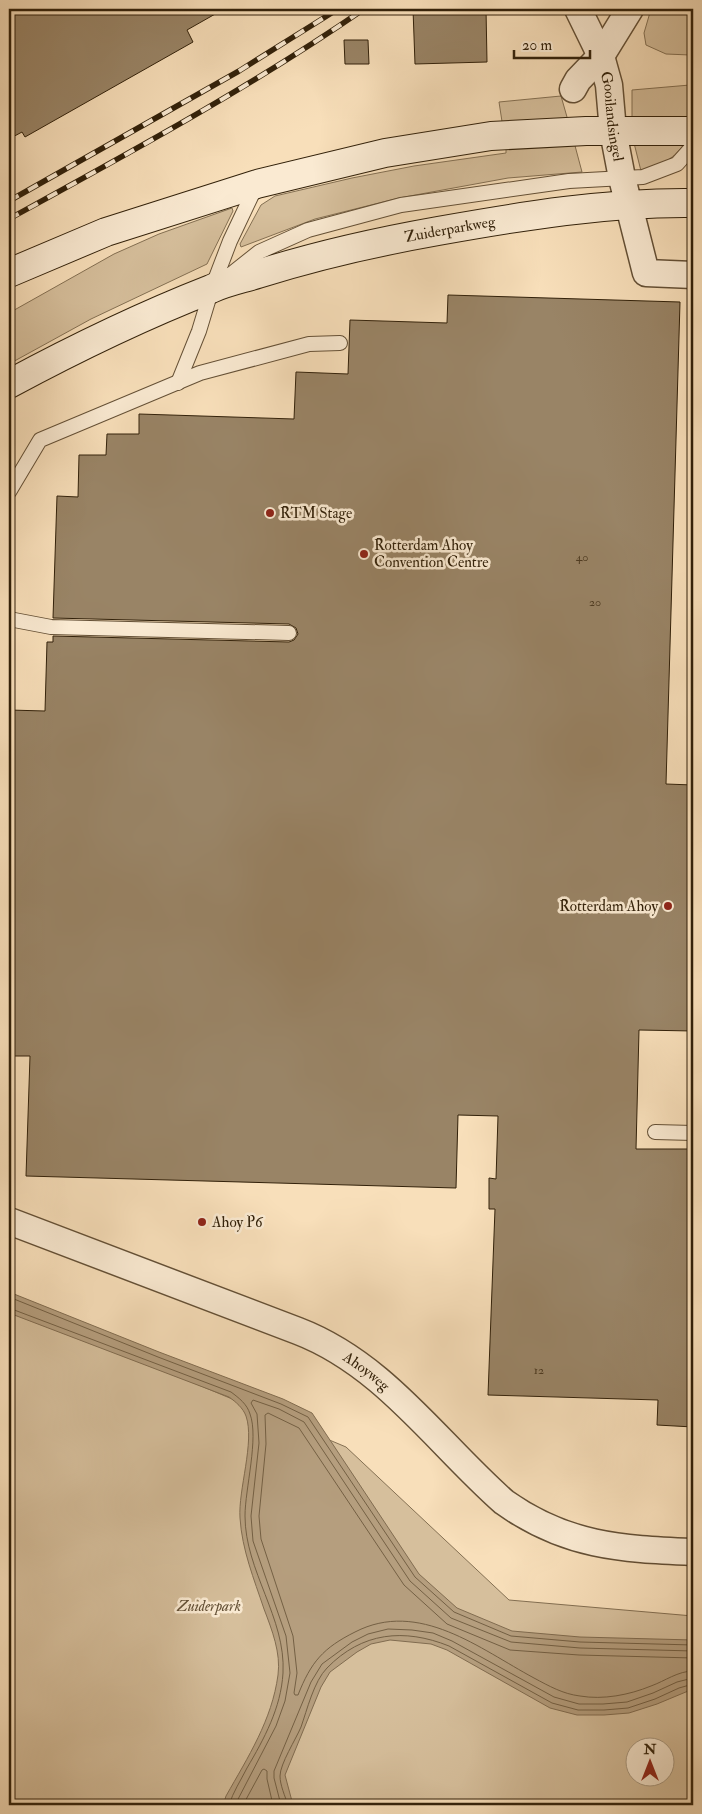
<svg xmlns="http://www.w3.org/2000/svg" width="702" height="1814" viewBox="0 0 702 1814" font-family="'IM FELL Double Pica',serif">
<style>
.green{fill:#d6bf9c;stroke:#847053;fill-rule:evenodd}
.water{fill:#b59e7e;stroke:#816c50}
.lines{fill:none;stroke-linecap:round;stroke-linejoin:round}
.shore{stroke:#746044;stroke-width:1}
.building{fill:#998466;stroke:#32210a}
.lane-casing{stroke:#645036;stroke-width:16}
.street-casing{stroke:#645036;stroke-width:29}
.secondary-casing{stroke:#32210a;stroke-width:30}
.lane{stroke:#faead2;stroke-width:14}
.street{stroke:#faead2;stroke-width:26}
.secondary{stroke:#faead2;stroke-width:28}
.rail-casing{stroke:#32210a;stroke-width:5.5}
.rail{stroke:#faead2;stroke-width:4;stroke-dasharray:11;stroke-linecap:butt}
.poi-dot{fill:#8f2418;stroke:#faead2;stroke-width:2}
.labels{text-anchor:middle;stroke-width:5;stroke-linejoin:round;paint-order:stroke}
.number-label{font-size:12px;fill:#4c3a21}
.street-label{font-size:15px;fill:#32210a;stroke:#faead2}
.poi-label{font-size:15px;fill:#32210a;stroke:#faead2;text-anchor:start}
.park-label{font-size:15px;font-style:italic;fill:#635036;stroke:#faead2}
</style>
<rect width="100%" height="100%" fill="#f8dfba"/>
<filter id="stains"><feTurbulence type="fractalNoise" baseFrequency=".004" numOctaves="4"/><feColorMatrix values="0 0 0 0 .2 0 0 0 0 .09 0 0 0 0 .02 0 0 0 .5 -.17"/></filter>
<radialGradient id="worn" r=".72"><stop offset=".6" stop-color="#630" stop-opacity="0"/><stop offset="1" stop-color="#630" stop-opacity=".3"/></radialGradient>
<g class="green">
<polygon points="651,9 689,9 690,55 666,54 646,45 644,33"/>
<polygon points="690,85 691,114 689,118 632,121 632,90"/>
<polygon points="561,96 569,124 503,128 499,102"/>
<polygon points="574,142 582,172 508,178 399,198 315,219 241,247 240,244 261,205 275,196 352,178 414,166 506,153 506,146"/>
<path d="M634,143L684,144C671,162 661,164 641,171Z"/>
<polygon points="232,208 233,211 207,264 91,319 9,364 9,313 114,254 159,234"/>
<path d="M9,1305L346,1447L509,1600L693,1616V1805H9ZM634,1746H664V1776H634Z"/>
</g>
<path class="water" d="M9,1292L159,1352L283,1399L312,1413L419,1574L457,1608L512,1631L580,1637L693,1640V1689L657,1704L629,1713L604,1715H577L550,1708L447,1650L431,1644L390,1640L371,1644L357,1652L330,1672L321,1687L285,1775L293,1805H223L226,1796C248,1757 272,1720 278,1675C281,1653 272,1630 264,1609C254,1579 242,1550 240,1518C238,1490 255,1442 246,1416C243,1408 236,1402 229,1397L9,1313Z"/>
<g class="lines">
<g class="shore">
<polyline points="9,1297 158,1357 281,1404 308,1417 415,1577 454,1612 511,1636 580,1642 693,1645"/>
<path d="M9,1308L231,1392C239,1398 247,1404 250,1414C259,1438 245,1489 245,1516C245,1571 286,1618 283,1673C281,1708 264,1739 247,1768C241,1780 233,1792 229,1805"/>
<path d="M693,1658L579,1655L510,1650L447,1624L404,1585L299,1428L268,1413L265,1415L266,1444L259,1516L261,1539L293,1636L297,1673L294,1693L295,1695H298C311,1662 323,1648 355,1632C419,1599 480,1649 534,1678C549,1686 563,1694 580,1696C603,1700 629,1695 651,1686C665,1681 678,1671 693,1671"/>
<polyline points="235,1805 276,1726 285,1701 290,1673 286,1636 253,1541 251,1516 259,1443 257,1414 251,1403 253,1400 279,1409 304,1422 410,1581 451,1618 511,1642 580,1648 693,1651"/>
<polyline points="243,1805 262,1770 264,1769 267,1771 267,1779 273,1805"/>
<polyline points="281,1805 274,1778 274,1771 311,1682 322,1664 352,1642 368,1634 388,1629 412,1630 433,1633 452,1641 554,1697 579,1704 603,1704 627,1702 653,1693 677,1682 693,1678"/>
<path d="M288,1805C285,1796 280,1785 280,1776C280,1764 296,1739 301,1727C307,1710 314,1681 327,1668C362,1632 404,1628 449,1646L552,1703L578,1710H604L628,1708L655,1699L679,1688L693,1684"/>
</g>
</g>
<g class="building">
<polygon points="9,9 224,9 187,30 193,42 25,137 22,132 9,139"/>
<polygon points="413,9 486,9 487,62 415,64"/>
<polygon points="344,40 368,40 369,64 345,64"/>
<polygon points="448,295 680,302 666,784 693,785 693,1031 639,1030 636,1149 693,1149 693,1427 657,1425 658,1400 488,1395 495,1209 489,1209 489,1178 496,1179 498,1116 458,1115 456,1188 26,1176 30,1056 9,1056 9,710 45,711 47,642 53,642 53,636 289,642 294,640 298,634 296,628 289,624 53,618 57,496 78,497 79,455 106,455 107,434 139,434 139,414 294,419 296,372 348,374 350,320 447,323"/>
</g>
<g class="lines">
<defs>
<g id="lane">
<polyline points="230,275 259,252 308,230 401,205 569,181 643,177 677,164 693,146"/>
<polyline points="178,383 199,331 212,288 230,241 257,184"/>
<polyline points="9,492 40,440 200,373 309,344 340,343"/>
<polyline points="9,619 51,627 289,633"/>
<polyline points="655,1132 693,1133"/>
</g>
<g id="street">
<path id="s1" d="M578,9L601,56L609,85L613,131L622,178L646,273L693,275"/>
<polyline points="573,89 578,80 601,56 630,9"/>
<path id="s2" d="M9,1221L298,1331C384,1364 437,1443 504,1502C566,1546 620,1549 693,1552"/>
</g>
<g id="secondary">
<polyline points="9,273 106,232 257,184 385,153 491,136 586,131 693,131"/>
<path id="s3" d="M9,384C74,349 142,316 211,289C226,282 242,279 258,274C318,255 376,242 438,231C522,216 608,202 693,203"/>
</g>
</defs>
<use href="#lane" class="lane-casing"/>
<use href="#street" class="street-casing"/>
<use href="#secondary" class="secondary-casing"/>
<use href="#lane" class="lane"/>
<use href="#street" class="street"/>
<use href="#secondary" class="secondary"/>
<defs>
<g id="rail">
<polyline points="9,201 239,71 338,9"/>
<path d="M9,219C129,153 251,87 364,9"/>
</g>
</defs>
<use href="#rail" class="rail-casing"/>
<use href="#rail" class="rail"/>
</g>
<g class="poi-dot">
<circle cx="270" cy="513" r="5"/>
<circle cx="364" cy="554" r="5"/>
<circle cx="668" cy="906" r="5"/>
<circle cx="202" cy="1222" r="5"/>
</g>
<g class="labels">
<g class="number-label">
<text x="582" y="561">40</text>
<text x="595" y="606">20</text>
<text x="539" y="1374">12</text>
</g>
<g class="street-label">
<text dy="5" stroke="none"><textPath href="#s1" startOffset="114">Gooilandsingel</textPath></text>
<text dy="5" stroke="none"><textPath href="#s3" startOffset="470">Zuiderparkweg</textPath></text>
<text dy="5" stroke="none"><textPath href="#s2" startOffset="389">Ahoyweg</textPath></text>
</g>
<g class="poi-label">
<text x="280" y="518">RTM Stage</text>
<text x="374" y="550">Rotterdam Ahoy<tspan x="374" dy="17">Convention Centre</tspan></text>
<text x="658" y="911" text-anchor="end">Rotterdam Ahoy</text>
<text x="212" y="1227">Ahoy P6</text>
</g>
<g class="park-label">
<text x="209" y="1611">Zuiderpark</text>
</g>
</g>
<rect width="702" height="1814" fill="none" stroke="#f8dfba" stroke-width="30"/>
<rect x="10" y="10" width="682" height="1794" fill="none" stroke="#32210a" stroke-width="2.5"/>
<rect x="15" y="15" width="672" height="1784" fill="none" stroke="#32210a"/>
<g transform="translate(650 1762)"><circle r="24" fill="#faead2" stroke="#aa9a82"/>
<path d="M0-4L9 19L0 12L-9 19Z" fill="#8f2418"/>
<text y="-8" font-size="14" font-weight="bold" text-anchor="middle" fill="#32210a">N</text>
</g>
<path d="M514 50v8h76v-8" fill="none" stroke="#32210a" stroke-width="2.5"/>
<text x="522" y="50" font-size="15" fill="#32210a" stroke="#faead2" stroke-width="4" paint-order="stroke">20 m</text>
<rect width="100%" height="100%" filter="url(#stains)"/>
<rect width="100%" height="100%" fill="url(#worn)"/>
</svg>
